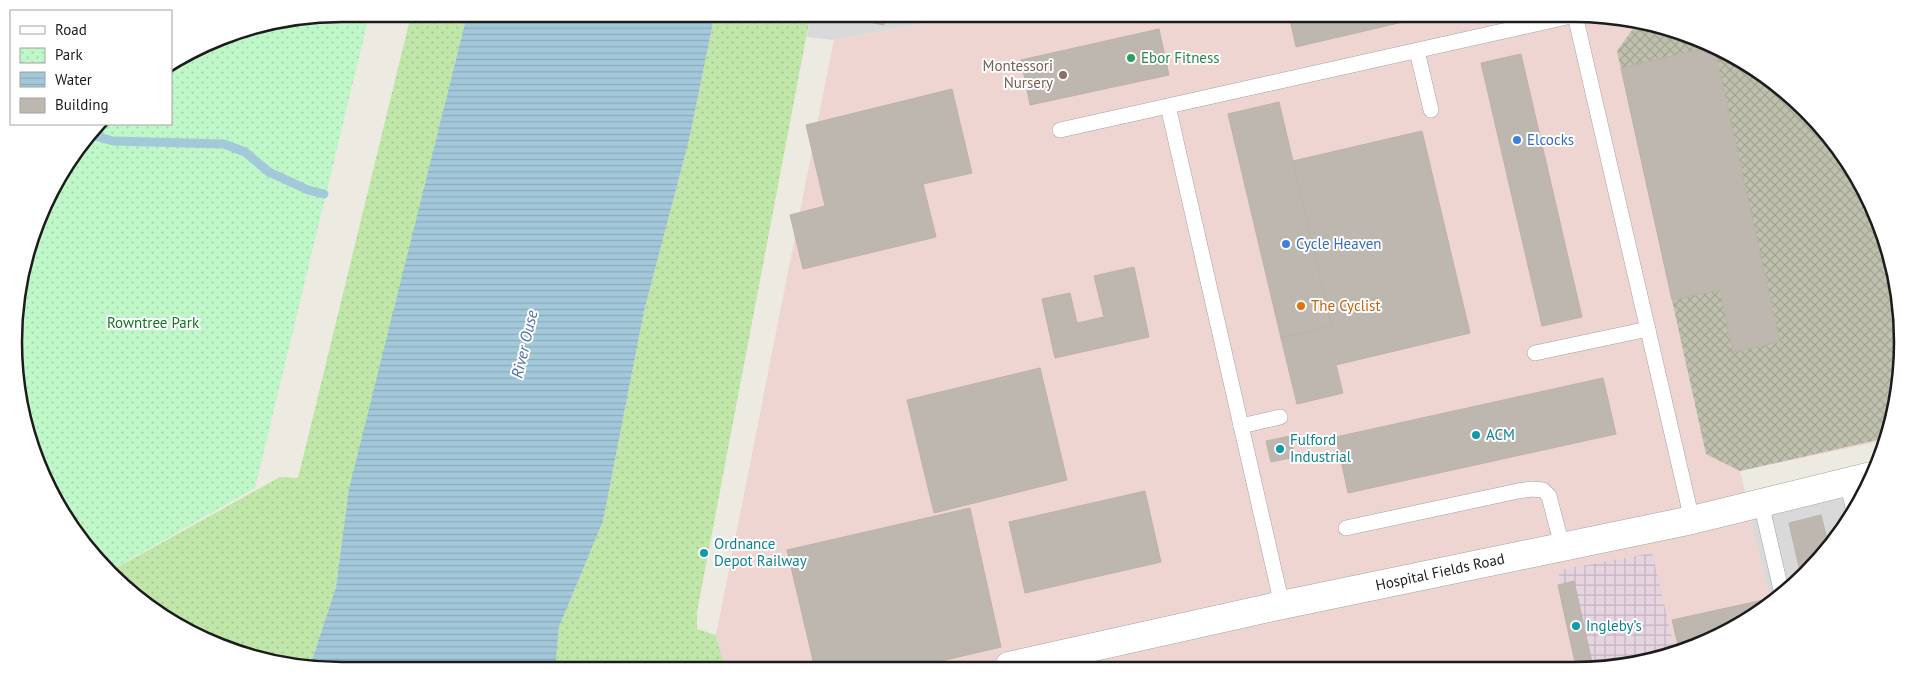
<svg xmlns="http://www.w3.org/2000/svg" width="1916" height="684" viewBox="0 0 1916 684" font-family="'PT Sans',sans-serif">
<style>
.residential{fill:#dad9d9}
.commercial{fill:#eed5d1}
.industrial{fill:url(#industrial-grid)}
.construction{fill:url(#construction-cross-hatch)}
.grass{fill:url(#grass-dots)}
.park{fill:url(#park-dots)}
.water{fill:url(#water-rules)}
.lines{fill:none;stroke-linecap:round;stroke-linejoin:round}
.stream{stroke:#a3c8da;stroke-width:9}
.building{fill:#bdb7af;stroke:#beb2a5}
.service-casing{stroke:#a3a3a3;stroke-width:16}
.minor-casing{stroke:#a3a3a3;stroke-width:29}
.service{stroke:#fff;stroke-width:15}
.minor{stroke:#fff;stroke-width:28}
.leisure-dot{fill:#2e9e5b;stroke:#fff;stroke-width:2}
.education-dot{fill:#8d6e63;stroke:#fff;stroke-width:2}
.shop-dot{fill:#3f7fe0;stroke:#fff;stroke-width:2}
.food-dot{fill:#e8710a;stroke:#fff;stroke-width:2}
.culture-dot{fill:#0f9aa8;stroke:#fff;stroke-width:2}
.labels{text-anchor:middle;stroke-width:4;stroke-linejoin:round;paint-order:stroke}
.leisure-label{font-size:15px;fill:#27864d;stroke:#fff;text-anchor:start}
.education-label{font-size:15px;fill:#785e54;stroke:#fff;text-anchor:end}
.shop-label{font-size:15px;fill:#366cbe;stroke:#fff;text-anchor:start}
.food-label{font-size:15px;fill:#c56008;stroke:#fff;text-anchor:start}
.park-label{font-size:15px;fill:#0f7521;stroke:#fff}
.culture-label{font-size:15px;fill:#0d838f;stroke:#fff;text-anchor:start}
.street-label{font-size:15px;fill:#1c1c1c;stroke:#fff}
.water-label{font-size:16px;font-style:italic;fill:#4c71a8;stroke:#fff}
.rim{fill:none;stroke:#1c1c1c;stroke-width:2.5}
</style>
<defs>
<pattern id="industrial-grid" width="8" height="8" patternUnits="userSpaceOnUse" patternTransform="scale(1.25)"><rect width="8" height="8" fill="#e6d4e1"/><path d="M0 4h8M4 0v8" fill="none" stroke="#c5b5c0"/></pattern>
<pattern id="construction-cross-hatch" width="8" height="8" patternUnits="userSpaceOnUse" patternTransform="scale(1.25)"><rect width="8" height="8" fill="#bfc1ae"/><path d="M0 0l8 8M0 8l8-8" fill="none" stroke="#a4a595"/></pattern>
<pattern id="grass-dots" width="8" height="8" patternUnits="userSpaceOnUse" patternTransform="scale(1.25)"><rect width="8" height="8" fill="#c1e6a9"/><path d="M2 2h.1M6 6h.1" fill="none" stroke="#a5c591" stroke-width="1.8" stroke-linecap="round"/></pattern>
<pattern id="park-dots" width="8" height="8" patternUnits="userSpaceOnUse" patternTransform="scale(1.25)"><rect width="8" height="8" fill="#bff7c9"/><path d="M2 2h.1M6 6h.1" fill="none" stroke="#a4d3ac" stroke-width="1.8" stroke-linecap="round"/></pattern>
<pattern id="water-rules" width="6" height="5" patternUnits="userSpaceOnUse" patternTransform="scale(1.25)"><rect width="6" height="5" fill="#a3c8da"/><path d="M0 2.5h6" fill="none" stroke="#8cabba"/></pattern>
</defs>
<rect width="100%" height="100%" fill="#edeae2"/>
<g class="residential">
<polygon points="810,17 928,17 927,23 834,40 807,37"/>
<polygon points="1864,493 1858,506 1791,589 1771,602 1751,519"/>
</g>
<polygon class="commercial" points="1574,14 1659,25 1719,47 1774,81 1821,125 1858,178 1885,236 1899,299 1902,363 1891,427 1886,440 1740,471 1771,602 1719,637 1617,667 725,669 716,635 834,40 962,17"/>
<polygon class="industrial" points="1652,553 1675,650 1617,667 1576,667 1558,585 1560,570"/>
<polygon class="construction" points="1638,22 1659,25 1719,47 1774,81 1821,125 1858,178 1885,236 1899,299 1902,363 1891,427 1886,438 1740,471 1706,454 1617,51"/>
<g class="grass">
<polygon points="810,17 697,612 697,629 716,635 725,669 555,670 559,627 603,521 644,311 689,140 714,18"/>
<polygon points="410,19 466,19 350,489 336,587 310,666 257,659 159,615 109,572 280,477 298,478"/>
</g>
<polygon class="park" points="278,20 368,20 255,488 108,572 69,525 25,427 14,363 17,299 48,197 82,142 99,124 171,124 171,67 217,39"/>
<polygon class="water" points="714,18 689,140 644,311 603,521 559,627 555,670 342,670 310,666 336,587 349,489 466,19"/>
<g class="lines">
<polyline class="stream" points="89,134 113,141 224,144 245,152 269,172 308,190 324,194"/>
</g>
<g class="building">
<polygon points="1437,14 1296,47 1289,15"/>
<polygon points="852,17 885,17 884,25 852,19"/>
<polygon points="1159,29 1169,75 1030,105 1021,60"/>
<polygon points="1714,46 1780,342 1733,352 1720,290 1672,300 1621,68"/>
<polygon points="1521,54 1582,317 1542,326 1481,63"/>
<polygon points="952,89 972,173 923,184 936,237 803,269 790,215 825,206 806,125"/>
<polygon points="1279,102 1332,326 1281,338 1228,114"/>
<polygon points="1422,131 1470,333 1336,365 1343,393 1297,404 1281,338 1332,326 1293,161"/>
<polygon points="1134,267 1149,337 1055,358 1042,299 1070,293 1077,323 1104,317 1094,276"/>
<polygon points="1040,368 1067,480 934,513 907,400"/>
<polygon points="1603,378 1616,434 1348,493 1336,437"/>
<polygon points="1290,436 1295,457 1271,462 1266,441"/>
<polygon points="1145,491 1161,562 1025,593 1009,522"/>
<polygon points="970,508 1001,647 907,669 815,669 787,550"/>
<polygon points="1821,515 1828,543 1801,576 1789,523"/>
<polygon points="1574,581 1593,667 1576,667 1558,585"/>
<polygon points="1763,600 1765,606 1719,637 1679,649 1672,620"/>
</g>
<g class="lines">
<defs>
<g id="service">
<polyline points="1575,15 1692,520"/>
<polyline points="1417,51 1431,110"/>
<polyline points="1060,130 1168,106"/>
<polyline points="1535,353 1648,329"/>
<polyline points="1241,426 1280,417"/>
<polyline points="1847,482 1854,511"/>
<polyline points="1761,503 1782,594"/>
<polyline points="1346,528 1518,491 1532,489 1543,490 1549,496 1562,546"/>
<polyline points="1282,605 1168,106 1580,14"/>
</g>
<polyline id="minor" points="1009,666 1282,605 1692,520 1871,476"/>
</defs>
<use href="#service" class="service-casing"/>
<use href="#minor" class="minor-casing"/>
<use href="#service" class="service"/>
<use href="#minor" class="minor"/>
</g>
<circle class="leisure-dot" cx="1131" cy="58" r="5"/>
<circle class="education-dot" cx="1063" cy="75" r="5"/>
<g class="shop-dot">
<circle cx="1517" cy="140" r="5"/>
<circle cx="1286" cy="244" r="5"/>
</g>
<circle class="food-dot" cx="1301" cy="306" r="5"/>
<g class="culture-dot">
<circle cx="1476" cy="435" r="5"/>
<circle cx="1280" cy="449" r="5"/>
<circle cx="704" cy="553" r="5"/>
<circle cx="1576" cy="626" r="5"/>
</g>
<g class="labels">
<g class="leisure-label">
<text x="1141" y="63">Ebor Fitness</text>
</g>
<g class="education-label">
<text x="1053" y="71">Montessori<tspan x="1053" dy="17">Nursery</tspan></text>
</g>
<g class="shop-label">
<text x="1527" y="145">Elcocks</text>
<text x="1296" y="249">Cycle Heaven</text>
</g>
<g class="food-label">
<text x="1311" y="311">The Cyclist</text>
</g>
<g class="park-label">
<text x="153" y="328">Rowntree Park</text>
</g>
<g class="culture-label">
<text x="1486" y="440">ACM</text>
<text x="1290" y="445">Fulford<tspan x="1290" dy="17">Industrial</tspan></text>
<text x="714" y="549">Ordnance<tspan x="714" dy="17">Depot Railway</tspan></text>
<text x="1586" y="631">Ingleby’s</text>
</g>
<g class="street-label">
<text transform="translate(1440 572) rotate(-12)" y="5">Hospital Fields Road</text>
</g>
<g class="water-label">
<text transform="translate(524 344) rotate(-77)" y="6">River Ouse</text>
</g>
</g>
<path d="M0 0H1916V684H0ZM342 22H1574A320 320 0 0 1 1894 342V342A320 320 0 0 1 1574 662H342A320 320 0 0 1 22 342V342A320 320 0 0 1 342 22Z" fill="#fff" fill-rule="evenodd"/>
<path class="rim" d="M342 22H1574A320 320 0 0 1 1894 342V342A320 320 0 0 1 1574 662H342A320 320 0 0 1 22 342V342A320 320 0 0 1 342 22Z"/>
<rect x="10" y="10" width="162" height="115" fill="#ffffff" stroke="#a4a4a4"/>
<rect x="20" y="26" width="25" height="8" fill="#ffffff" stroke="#a4a4a4"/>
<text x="55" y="35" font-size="15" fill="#1c1c1c">Road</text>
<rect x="20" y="48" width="25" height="15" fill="url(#park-dots)" stroke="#a4a4a4"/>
<text x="55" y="60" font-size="15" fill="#1c1c1c">Park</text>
<rect x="20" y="72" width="25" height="15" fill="url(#water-rules)" stroke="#a4a4a4"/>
<text x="55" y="85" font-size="15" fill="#1c1c1c">Water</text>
<rect x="20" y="98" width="25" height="15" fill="#bdb7af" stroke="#a4a4a4"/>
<text x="55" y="110" font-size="15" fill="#1c1c1c">Building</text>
</svg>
